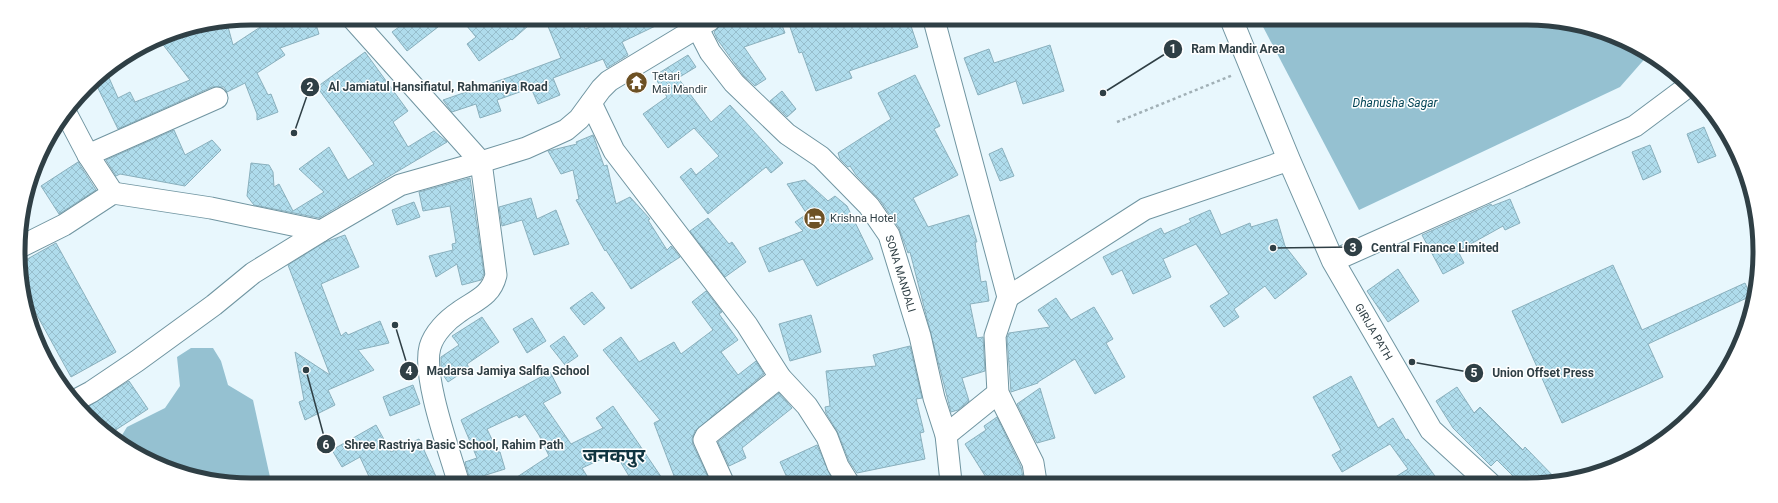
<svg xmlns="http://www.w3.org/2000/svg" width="1778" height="503" viewBox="0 0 1778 503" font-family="Roboto,'Noto Sans Devanagari',sans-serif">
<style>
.water{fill:#95c1d1}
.building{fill:url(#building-cross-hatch);stroke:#8ab0bd}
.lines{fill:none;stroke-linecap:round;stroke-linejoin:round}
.minor-casing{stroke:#7095a1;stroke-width:23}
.secondary-casing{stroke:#7095a1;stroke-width:24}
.path{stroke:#a1b0b6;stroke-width:2.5;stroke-dasharray:3 3;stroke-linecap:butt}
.minor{stroke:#fff;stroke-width:21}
.secondary{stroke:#fff;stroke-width:22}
.labels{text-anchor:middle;stroke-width:3;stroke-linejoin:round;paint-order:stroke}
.poi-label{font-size:11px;fill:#2f3f45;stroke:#fff;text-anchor:start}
.street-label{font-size:11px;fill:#2f3f45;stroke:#fff}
.water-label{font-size:12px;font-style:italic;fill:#034556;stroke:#fff}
.town-label{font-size:19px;font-weight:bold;fill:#0f343f;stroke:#fff}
.rim{fill:none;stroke:#2f3f45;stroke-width:5}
.leader{fill:none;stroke:#2f3f45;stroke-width:1.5}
.callout-dot{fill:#2f3f45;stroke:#fff;stroke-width:1.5}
.mark-label{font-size:12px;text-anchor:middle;font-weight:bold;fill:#fff}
.callout-label{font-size:12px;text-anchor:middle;font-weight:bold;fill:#2f3f45;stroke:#fff;stroke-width:3;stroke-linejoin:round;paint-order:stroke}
</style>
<defs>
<pattern id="building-cross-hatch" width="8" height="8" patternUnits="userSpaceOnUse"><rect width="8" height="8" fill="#afdcec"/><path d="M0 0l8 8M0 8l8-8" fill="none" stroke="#97becc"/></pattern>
</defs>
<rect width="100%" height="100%" fill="#e8f7fd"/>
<g class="water">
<polygon points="1260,21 1572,22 1649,54 1620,87 1359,210"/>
<polygon points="191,348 213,348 221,361 228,385 253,400 270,477 268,481 206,481 135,454 119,440 127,427 165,408 180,386 177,357"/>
</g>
<g class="building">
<polygon points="274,18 314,18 319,34 280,48 285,55 257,73 268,95 271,94 278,112 257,120 257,114 245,83 227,92 224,87 212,87 118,129 94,80 97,76 106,71 118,98 130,92 135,102 190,80 158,38 162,36 227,23 233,45"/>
<polygon points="410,19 432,19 438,27 407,51 392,32"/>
<polygon points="461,19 536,19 512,40 511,39 479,61 467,44 476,37"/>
<polygon points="545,19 581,19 585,29 610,19 670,19 622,42 628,55 607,68 603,59 553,78 560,95 538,104 531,88 497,100 501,111 480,118 476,104 452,112 443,100 521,73 561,58"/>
<polygon points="722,20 780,20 785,33 744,47 766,79 755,86 743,75 717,39 714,32 720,26"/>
<polygon points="804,20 909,20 918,47 849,71 852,78 816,91 802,52 799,53 789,24"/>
<polygon points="1050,45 1064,91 1023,104 1016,81 978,95 964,58 989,49 994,63"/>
<polygon points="365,52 408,111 393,122 408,147 434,131 447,142 319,218 254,205 247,196 251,163 269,165 273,172 274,187 279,184 293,211 324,192 299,169 329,147 348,180 374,164 317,87"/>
<polygon points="688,55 696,67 678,78 711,122 730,105 783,163 771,173 766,167 708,214 680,177 691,168 696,175 719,156 694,128 668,148 643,114 667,97 654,76"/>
<polygon points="915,75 940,126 934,129 958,175 913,198 928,227 969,215 977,242 975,242 981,282 986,281 989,301 970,304 977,338 983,337 985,371 962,378 969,401 958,410 951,412 910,252 908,253 899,228 879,199 856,175 850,166 848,167 840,159 838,153 891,119 878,93"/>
<polygon points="782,91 796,109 787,117 770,101"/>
<polygon points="1704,127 1716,156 1698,163 1687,134"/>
<polygon points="174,130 185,155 212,140 221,150 185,186 120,174 116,176 106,160"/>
<polygon points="593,135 604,166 607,165 616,204 630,197 650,219 648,220 667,250 671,246 680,257 631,289 606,250 605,251 576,200 579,199 573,170 561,174 548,151 577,144 576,142"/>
<polygon points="1650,145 1661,172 1643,180 1632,152"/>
<polygon points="1002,148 1014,176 1000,181 989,154"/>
<polygon points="78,162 96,190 59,214 41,186"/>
<polygon points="470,178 484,274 481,280 462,285 457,264 436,277 429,256 453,250 452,244 456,243 450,206 423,211 419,192"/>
<polygon points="805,180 828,201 835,196 847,206 873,259 817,286 803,259 769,272 759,248 803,231 795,222 807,214 787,184"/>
<polygon points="531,198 537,219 556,210 569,244 534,255 522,220 502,226 499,207"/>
<polygon points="1510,199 1520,223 1505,230 1503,226 1458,251 1464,263 1443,274 1422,235 1491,204 1492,206"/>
<polygon points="414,202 420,217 397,225 392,210"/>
<polygon points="1210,210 1221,235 1250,223 1251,227 1277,219 1285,246 1307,274 1275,299 1265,286 1234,309 1239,317 1224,327 1210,306 1229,294 1196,244 1163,259 1171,277 1133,294 1122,270 1112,275 1103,257 1161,228 1164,234 1191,222 1189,219"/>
<polygon points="708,218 729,244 732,242 746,262 725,277 690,231"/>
<polygon points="345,235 359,267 321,284 341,336 346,332 348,335 380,321 389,343 358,350 374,370 328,390 335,405 305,420 299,402 304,400 295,352 330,375 288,265 325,242"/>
<polygon points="56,243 116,352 71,377 26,295 22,262"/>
<polygon points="1613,265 1642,330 1745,283 1751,296 1648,344 1663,377 1562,423 1512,311"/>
<polygon points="1398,269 1419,301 1388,322 1367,291"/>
<polygon points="706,291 722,312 719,314 738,340 721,352 738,375 756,361 764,374 695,431 692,439 693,445 710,481 676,481 654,423 660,420 603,350 621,337 639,362 674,342 681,354 713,330 692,302"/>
<polygon points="592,292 605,308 584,325 570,308"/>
<polygon points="1056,298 1071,320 1094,307 1113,339 1106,343 1125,377 1095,394 1075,359 1038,382 1038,383 1011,392 1007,338 1009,333 1050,327 1038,310"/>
<polygon points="811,315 821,352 790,361 779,324"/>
<polygon points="482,317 499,342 467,364 469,368 448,382 441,372 441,357 459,345 452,336"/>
<polygon points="532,318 546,341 527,353 513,329"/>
<polygon points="564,336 578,356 565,365 550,346"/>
<polygon points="910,346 922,398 916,399 924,432 920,433 925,459 857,473 849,461 837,431 826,413 825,407 830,406 826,371 876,366 873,355"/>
<polygon points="550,372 561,393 543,403 571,444 603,428 596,418 613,406 664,481 632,481 615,453 582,468 590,481 511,481 549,456 539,435 525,414 519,418 517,415 487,429 498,452 500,452 505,469 470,480 465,462 477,458 461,420"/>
<polygon points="1351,376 1378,428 1393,418 1406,440 1408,439 1440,483 1386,483 1408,469 1390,444 1342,472 1332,455 1341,450 1313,397"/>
<polygon points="129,381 148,409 111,433 84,409"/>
<polygon points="413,385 420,404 390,416 383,397"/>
<polygon points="1457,387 1474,413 1480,407 1523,450 1525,447 1559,482 1520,483 1497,460 1491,466 1453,428 1436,401"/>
<polygon points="1040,388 1055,438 1037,443 1017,404"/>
<polygon points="779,393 792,408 742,448 746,458 729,466 718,442"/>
<polygon points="997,417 1021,467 1024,482 989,482 965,444 986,430 984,426"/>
<polygon points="376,425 391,452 419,439 438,481 371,481 360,457 342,467 332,450"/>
<polygon points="817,445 832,479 821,482 789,482 780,462"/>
</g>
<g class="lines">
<defs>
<g id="minor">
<path d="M352,18L481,162L496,275C491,296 476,300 459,312C447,320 434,333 430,347C422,376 449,450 458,481"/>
<path id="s1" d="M693,19L710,52L734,83L787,134L821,157L869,206L889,235L920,336L934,398L946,435L951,482"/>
<polyline points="934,20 1008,297 995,336 998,393 1033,463 1036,482"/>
<polyline points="591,103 614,151 747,325 780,377 807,406 827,437 838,466 848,482"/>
<polyline points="67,115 88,155 113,193"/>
<polyline points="88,155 217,98"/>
<polyline points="20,247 64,225 113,193 211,208 321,231 400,185 481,162 526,148 566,130 579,119 601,89 609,81 710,20"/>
<polyline points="1333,261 1635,126 1686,88"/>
<polyline points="1008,297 1145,209 1289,160"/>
<polyline points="74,401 91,392 137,361 214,305 253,273 321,231"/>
<polyline points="946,435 998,393"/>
<polyline points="723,482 704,440 706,436 780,377"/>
</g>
<g id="secondary">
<path id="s2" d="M1232,21L1289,160L1333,261L1431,430L1489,483"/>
</g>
</defs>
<use href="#minor" class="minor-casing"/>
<use href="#secondary" class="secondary-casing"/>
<polyline class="path" points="1117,122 1233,75"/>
<use href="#minor" class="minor"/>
<use href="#secondary" class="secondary"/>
</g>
<defs>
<symbol id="temple-disc" viewBox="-11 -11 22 22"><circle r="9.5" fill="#6d5124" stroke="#fff"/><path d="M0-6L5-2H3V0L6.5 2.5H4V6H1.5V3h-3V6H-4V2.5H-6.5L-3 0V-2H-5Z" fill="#fff"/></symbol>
<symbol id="hotel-disc" viewBox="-11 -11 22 22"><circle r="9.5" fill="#6d5124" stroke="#fff"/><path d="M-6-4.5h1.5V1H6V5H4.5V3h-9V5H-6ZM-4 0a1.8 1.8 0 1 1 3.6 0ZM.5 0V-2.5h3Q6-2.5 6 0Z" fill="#fff"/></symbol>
</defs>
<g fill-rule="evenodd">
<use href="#temple-disc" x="624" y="70" width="25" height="25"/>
<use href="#hotel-disc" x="802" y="206" width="25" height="25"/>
</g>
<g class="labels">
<g class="poi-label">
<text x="652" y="80">Tetari<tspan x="652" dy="13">Mai Mandir</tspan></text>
<text x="830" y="222">Krishna Hotel</text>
</g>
<g class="street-label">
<text dy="4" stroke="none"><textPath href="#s1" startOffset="335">SONA MANDALI</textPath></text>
<text dy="4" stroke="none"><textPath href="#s2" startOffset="342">GIRIJA PATH</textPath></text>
</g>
<g class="water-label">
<text x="1395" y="107">Dhanusha Sagar</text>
</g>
<g class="town-label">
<text x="614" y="462">जनकपुर</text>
</g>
</g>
<path d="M0 0H1778V503H0ZM251 25H1527A226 226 0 0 1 1753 251V252A226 226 0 0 1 1527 478H251A226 226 0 0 1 25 252V251A226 226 0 0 1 251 25Z" fill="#fff" fill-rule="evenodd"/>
<path class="rim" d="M251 25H1527A226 226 0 0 1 1753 251V252A226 226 0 0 1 1527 478H251A226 226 0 0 1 25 252V251A226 226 0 0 1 251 25Z"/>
<path class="leader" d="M1103 93L1173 49M294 133L310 87M1273 248L1353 247M395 325L409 371M1412 362L1474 373M306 370L326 444"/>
<g class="callout-dot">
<circle cx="1103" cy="93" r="4"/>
<circle cx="294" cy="133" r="4"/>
<circle cx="1273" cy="248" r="4"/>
<circle cx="395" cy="325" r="4"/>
<circle cx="1412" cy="362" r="4"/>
<circle cx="306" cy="370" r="4"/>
<circle cx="1173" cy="49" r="10"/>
<circle cx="310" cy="87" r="10"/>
<circle cx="1353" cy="247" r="10"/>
<circle cx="409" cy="371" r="10"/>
<circle cx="1474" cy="373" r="10"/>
<circle cx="326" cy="444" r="10"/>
</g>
<g class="mark-label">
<text x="1173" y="53">1</text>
<text x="310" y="91">2</text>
<text x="1353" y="252">3</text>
<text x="409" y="375">4</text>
<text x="1474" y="377">5</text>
<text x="326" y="449">6</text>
</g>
<g class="callout-label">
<text x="1238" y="53">Ram Mandir Area</text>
<text x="438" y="91">Al Jamiatul Hansifiatul, Rahmaniya Road</text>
<text x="1435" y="252">Central Finance Limited</text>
<text x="508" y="375">Madarsa Jamiya Salfia School</text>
<text x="1543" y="377">Union Offset Press</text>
<text x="454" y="449">Shree Rastriya Basic School, Rahim Path</text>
</g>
</svg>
